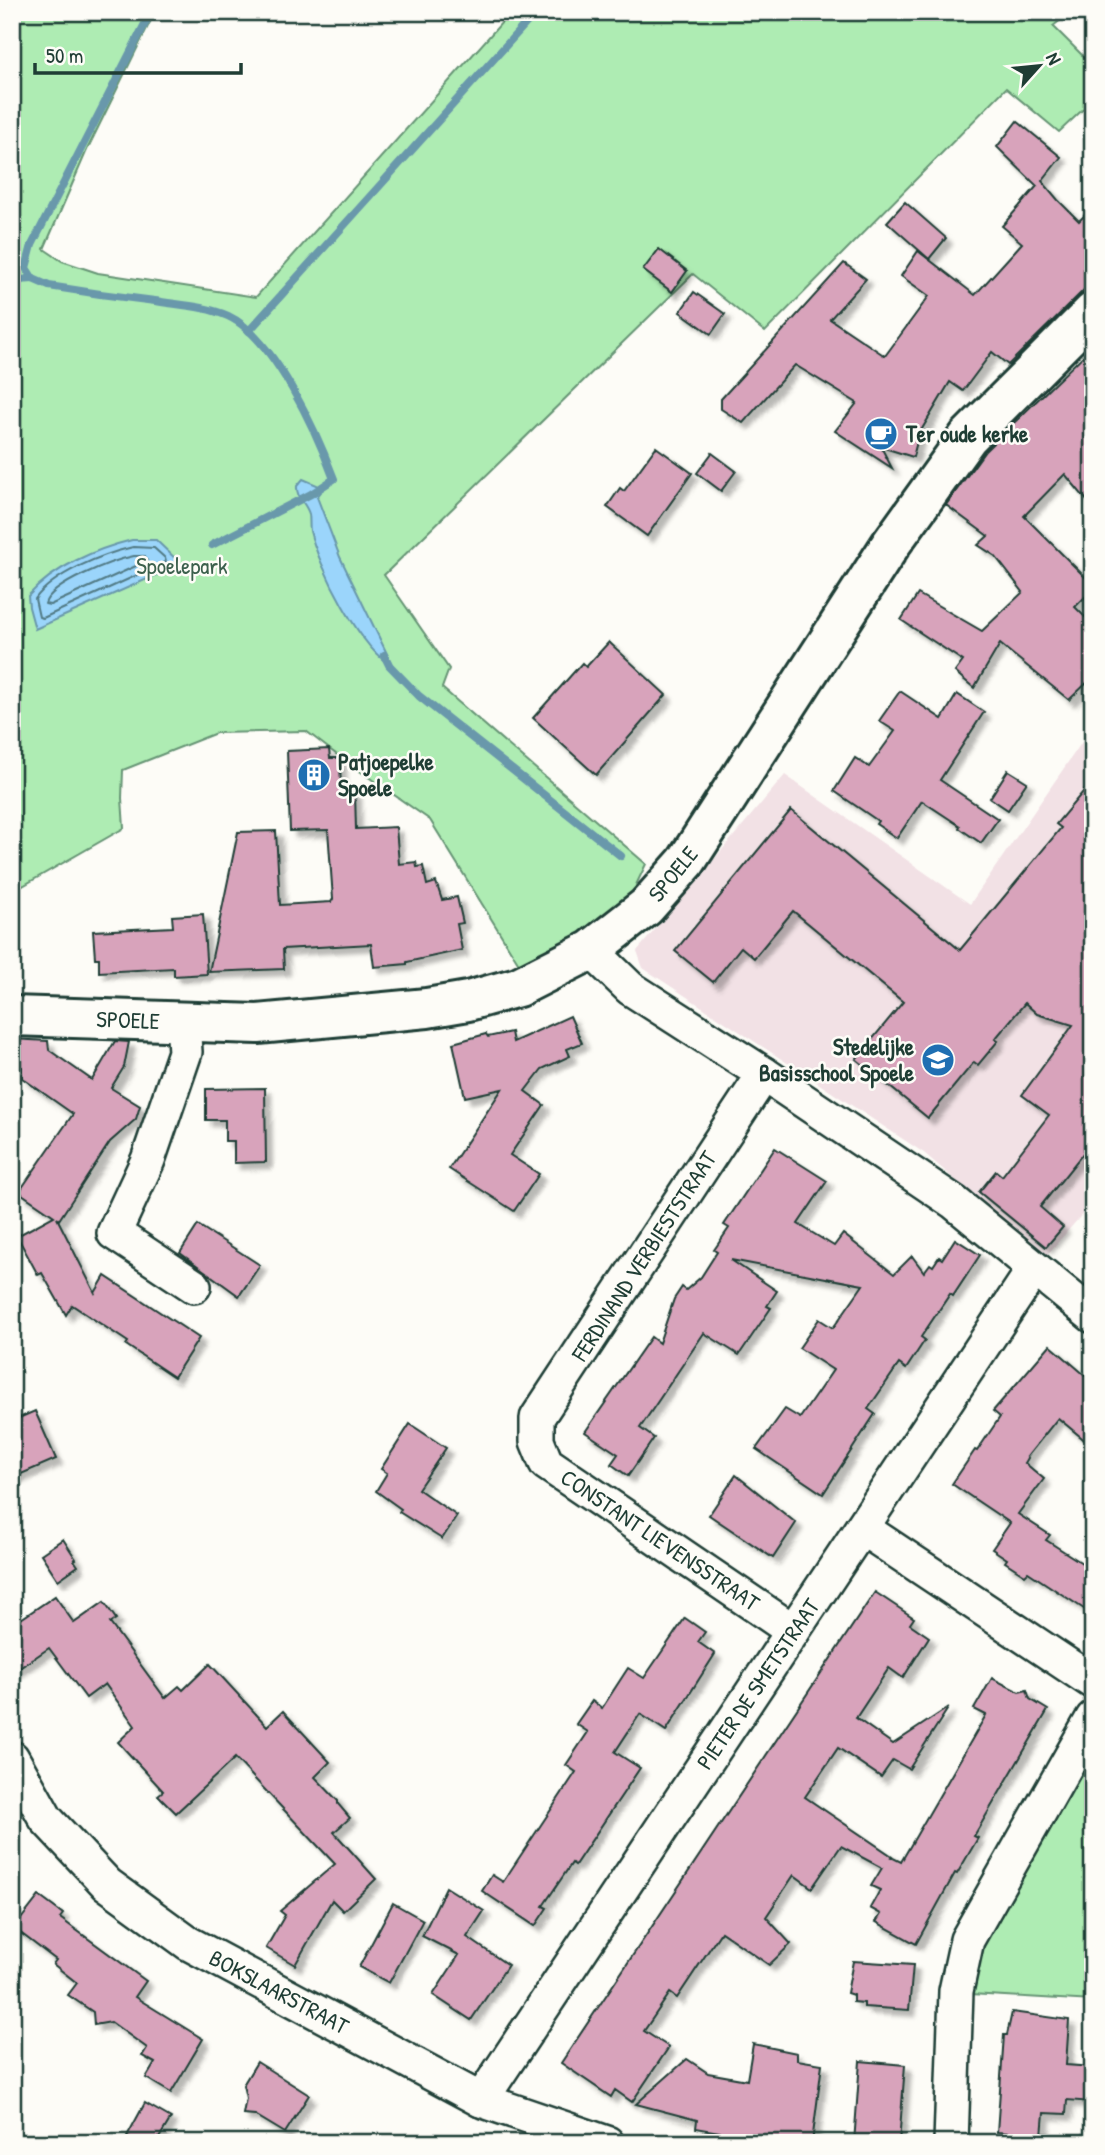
<svg xmlns="http://www.w3.org/2000/svg" width="1105" height="2155" viewBox="0 0 1105 2155" font-family="'Patrick Hand',sans-serif">
<style>
.built{fill:#f2e1e5}
.green{fill:#aeecb3;stroke:#669474;stroke-width:2}
.water{fill:#9bd5fb;stroke:#6998ab;stroke-width:2}
.lines{fill:none;stroke-linecap:round;stroke-linejoin:round}
.shore{stroke:#517a84;stroke-width:2}
.stream{stroke:#6998ab;stroke-width:8}
.building{fill:#d8a3bb;stroke:#1f3d34;stroke-width:2;filter:url(#shadow)}
.minor-casing{stroke:#1f3d34;stroke-width:38}
.tertiary-casing{stroke:#1f3d34;stroke-width:44}
.minor{stroke:#fdfcf7;stroke-width:33}
.tertiary{stroke:#fdfcf7;stroke-width:38}
.labels{text-anchor:middle;stroke-width:5;stroke-linejoin:round;paint-order:stroke}
.poi-label{font-size:23px;font-weight:bold;fill:#1f3d34;stroke:#fdfcf7;text-anchor:start}
.park-label{font-size:23px;fill:#3c604d;stroke:#fdfcf7}
.street-label{font-size:23px;fill:#1f3d34;stroke:#fdfcf7}
</style>
<defs>
<filter id="shadow"><feDropShadow dx="6" dy="6" stdDeviation="2" flood-color="#0004"/></filter>
</defs>
<rect width="100%" height="100%" fill="#fdfcf7"/>
<filter id="ink" filterUnits="userSpaceOnUse"><feTurbulence type="fractalNoise" baseFrequency=".0143" numOctaves="2"/><feDisplacementMap in="SourceGraphic" scale="14" xChannelSelector="R" yChannelSelector="G"/><feConvolveMatrix kernelMatrix="1 2 1 2 8 2 1 2 1" color-interpolation-filters="sRGB"/></filter>
<g filter="url(#ink)">
<polygon class="built" points="1093,726 1093,1202 1045,1257 924,1153 643,968 637,951 785,775 970,904"/>
<g class="green">
<polygon points="12,12 155,12 87,150 44,249 62,261 98,273 256,297 511,12 1062,12 1066,16 1053,26 1093,66 1093,100 1059,132 1006,88 765,332 693,274 384,575 449,669 442,688 646,864 636,885 643,891 617,914 521,967 430,820 341,758 306,731 216,733 123,770 122,798 124,828 12,892"/>
<polygon points="1093,1735 1093,2001 971,1994 976,1941"/>
</g>
<g class="water">
<path d="M303,479L317,485L321,492L317,497L340,557L393,666C362,653 318,564 310,531C309,525 310,519 309,514C306,503 296,498 297,486Z"/>
<path d="M132,540H156L181,564L35,629L29,607L28,596C54,567 95,549 132,540Z"/>
</g>
<g class="lines">
<g class="shore">
<path d="M133,547L154,548L165,558L166,562L43,618L39,617L35,599C54,573 103,554 133,547Z"/>
<path d="M134,556H145L147,561L50,605L45,604C50,584 114,560 134,556Z"/>
</g>
<g class="stream">
<path d="M151,12L32,245L26,268L33,279L49,286C84,292 119,297 155,301C179,305 206,306 228,316C274,337 317,433 334,479L311,494L212,545"/>
<polyline points="19,280 33,279"/>
<polyline points="249,331 536,12"/>
<polyline points="384,655 389,665 419,696 621,856"/>
</g>
</g>
<g class="building">
<polygon points="1017,121 1061,157 1042,181 1058,200 1079,221 1093,207 1093,281 1008,365 992,352 963,391 950,382 919,434 913,457 881,447 892,468 835,431 857,403 795,365 743,423 721,409 721,399 844,263 866,279 830,319 885,356 929,296 901,276 918,251 975,295 1022,243 1002,226 1037,186 997,147"/>
<polygon points="905,202 946,238 929,259 887,222"/>
<polygon points="659,249 687,271 672,292 643,270"/>
<polygon points="694,292 725,314 711,334 680,312"/>
<polygon points="1093,346 1093,508 1065,474 1024,516 1093,585 1093,589 1075,607 1093,625 1093,677 1069,700 1000,644 974,688 955,672 963,661 901,620 918,594 982,631 1023,592 995,556 978,545 988,536 946,505 985,451"/>
<polygon points="656,447 692,473 647,536 607,507 620,488 624,491"/>
<polygon points="712,453 736,471 721,491 697,473"/>
<polygon points="609,642 666,695 596,775 533,718 582,663 586,667"/>
<polygon points="900,691 942,719 957,694 984,712 940,780 998,819 981,843 959,828 960,826 922,801 897,838 876,824 878,821 834,791 855,758 869,767 895,731 879,721"/>
<polygon points="329,749 330,758 340,758 341,792 355,792 356,829 396,827 399,864 416,862 417,867 423,866 427,885 436,882 442,900 457,897 463,923 457,924 462,950 407,962 407,964 374,967 371,944 283,949 284,969 209,972 238,832 276,831 280,905 331,902 333,899 328,830 290,831 287,751"/>
<polygon points="1008,770 1027,782 1008,810 990,798"/>
<polygon points="1093,780 1093,1141 1040,1207 1063,1227 1046,1247 979,1192 996,1171 1002,1176 1049,1115 1022,1095 1073,1025 1037,1014 1025,1003 995,1039 998,1041 978,1065 974,1062 928,1118 856,1059 903,1002 793,911 754,958 741,947 713,982 675,951 791,810 960,950 1061,828 1056,824"/>
<polygon points="203,914 207,974 174,976 174,968 99,972 99,958 95,958 93,931 173,927 172,916"/>
<polygon points="570,1016 582,1043 567,1049 570,1056 542,1069 525,1091 544,1105 510,1155 539,1174 514,1211 449,1169 502,1089 465,1097 453,1043 486,1034 488,1037 511,1032 513,1042"/>
<polygon points="12,1039 48,1041 49,1050 92,1080 115,1041 129,1042 124,1067 111,1088 140,1106 136,1119 110,1142 59,1220 57,1218 95,1293 105,1276 199,1338 174,1377 126,1345 128,1342 72,1305 66,1315 42,1273 38,1275 17,1236 54,1216 19,1192 73,1114 22,1078 22,1067 12,1067"/>
<polygon points="265,1088 266,1162 234,1163 234,1141 225,1141 225,1120 206,1120 206,1089"/>
<polygon points="775,1148 827,1181 798,1224 834,1246 843,1234 894,1274 912,1256 924,1272 930,1264 933,1266 939,1257 942,1259 955,1239 980,1255 953,1296 950,1294 921,1337 925,1340 906,1369 899,1364 868,1409 875,1414 823,1494 756,1449 785,1409 800,1418 833,1370 799,1348 819,1319 833,1328 863,1285 731,1260 777,1291 767,1306 771,1308 739,1355 704,1333 640,1428 654,1438 628,1476 611,1464 618,1454 585,1432 651,1337 659,1343 674,1299 682,1287 686,1290 701,1277 717,1252 714,1250 729,1228 724,1225"/>
<polygon points="198,1225 260,1265 239,1296 180,1253"/>
<polygon points="1050,1345 1093,1382 1093,1447 1058,1418 1027,1457 1028,1458 1025,1463 1044,1479 1018,1514 1050,1535 1046,1540 1093,1570 1093,1615 1028,1572 1025,1575 1005,1562 1007,1559 992,1549 1010,1523 952,1484 975,1450 977,1451 1000,1417 993,1411"/>
<polygon points="35,1411 56,1459 12,1478 12,1421"/>
<polygon points="410,1424 446,1448 418,1489 457,1516 442,1539 399,1512 401,1509 376,1491 387,1473 381,1469"/>
<polygon points="736,1475 796,1523 773,1558 709,1515"/>
<polygon points="63,1539 76,1559 74,1560 78,1566 58,1580 41,1554"/>
<polygon points="875,1592 914,1618 910,1624 929,1637 903,1678 889,1668 856,1718 893,1744 949,1707 909,1769 893,1760 881,1777 838,1748 805,1797 892,1856 891,1857 901,1862 986,1715 974,1709 992,1678 1019,1692 1027,1690 1030,1699 1048,1710 974,1836 978,1838 957,1874 955,1873 916,1944 876,1922 881,1914 870,1908 880,1890 871,1886 882,1868 841,1846 812,1888 794,1875 766,1917 791,1944 769,1965 721,1932 677,1998 670,1993 644,2031 669,2047 632,2102 615,2090 611,2097 561,2063"/>
<polygon points="55,1596 74,1623 104,1602 116,1619 110,1623 165,1698 179,1686 183,1690 210,1664 267,1726 283,1711 330,1762 315,1777 338,1801 338,1804 350,1818 334,1832 376,1879 343,1911 332,1900 295,1965 266,1948 285,1915 280,1911 335,1864 235,1758 176,1813 158,1795 163,1791 118,1742 135,1726 105,1684 86,1698 49,1648 12,1673 12,1625"/>
<polygon points="685,1618 705,1632 698,1642 715,1654 666,1731 640,1714 615,1752 640,1768 575,1865 572,1863 543,1906 547,1908 535,1926 482,1891 492,1875 503,1882 576,1772 566,1765 588,1732 576,1724 592,1701 602,1708 628,1668 644,1678"/>
<polygon points="446,1887 484,1911 467,1937 508,1965 471,2020 433,1995 459,1955 422,1936"/>
<polygon points="39,1896 63,1914 60,1918 146,1981 135,1997 203,2039 171,2093 146,2078 155,2063 142,2056 147,2048 111,2022 94,2025 93,2012 68,1995 77,1983 53,1964 56,1960 14,1928"/>
<polygon points="393,1903 423,1920 389,1983 359,1967"/>
<polygon points="853,1961 913,1965 909,2010 864,2007 864,2003 853,2002 853,1995 847,1993"/>
<polygon points="1012,2012 1069,2020 1066,2065 1093,2067 1093,2102 1067,2100 1066,2114 1044,2113 1042,2136 997,2132 1004,2035 1007,2035"/>
<polygon points="753,2044 797,2053 797,2060 822,2064 812,2143 783,2143 696,2128 697,2120 636,2104 687,2059 708,2073 747,2080"/>
<polygon points="860,2061 905,2065 899,2143 854,2143"/>
<polygon points="257,2062 309,2095 285,2133 255,2115 243,2114 246,2098 243,2085"/>
<polygon points="145,2103 171,2118 156,2143 140,2143 127,2136"/>
</g>
<g class="lines">
<defs>
<g id="minor">
<polyline points="591,950 630,988 764,1074 954,1202 1093,1316"/>
<polyline points="183,1021 185,1052 148,1160 114,1233 194,1286"/>
<polyline points="764,1074 537,1418 537,1441 546,1463 793,1631"/>
<polyline points="862,1528 1093,1682"/>
<polyline points="12,1758 46,1819 107,1884 188,1943 481,2100 607,2143"/>
<polyline points="481,2100 1034,1269"/>
<polyline points="951,2143 956,1991 967,1940 1093,1718"/>
</g>
<polyline id="tertiary" points="12,1016 258,1024 427,1008 468,1001 518,987 591,950 646,907 686,862 891,544 968,437 1093,312"/>
</defs>
<use href="#minor" class="minor-casing"/>
<use href="#tertiary" class="tertiary-casing"/>
<use href="#minor" class="minor"/>
<use href="#tertiary" class="tertiary"/>
</g>
</g>
<defs>
<symbol id="cafe-disc" viewBox="-11 -11 22 22"><circle r="9.5" fill="#1f6fb2" stroke="#fdfcf7"/><path d="M-5.5-4.5H6V0H3Q3 3.5 0 3.5H-2.5Q-5.5 3.5-5.5 0ZM3-3.2v2h1.7v-2ZM-6 4.5H4V6H-6Z" fill="#fff"/></symbol>
<symbol id="building-disc" viewBox="-11 -11 22 22"><circle r="9.5" fill="#1f6fb2" stroke="#fdfcf7"/><path d="M-4-6H4V6H1V3H-1V6H-4ZM-2.5-4.3h1.7v1.8h-1.7ZM.8-4.3h1.7v1.8H.8ZM-2.5-1h1.7V.8h-1.7ZM.8-1h1.7V.8H.8Z" fill="#fff"/></symbol>
<symbol id="school-disc" viewBox="-11 -11 22 22"><circle r="9.5" fill="#1f6fb2" stroke="#fdfcf7"/><path d="M0-5L7-2L0 1L-7-2ZM-4 1L0 2.5L4 1V4Q0 6-4 4Z" fill="#fff"/></symbol>
</defs>
<g fill-rule="evenodd">
<use href="#cafe-disc" x="862" y="415" width="38" height="38"/>
<use href="#building-disc" x="295" y="756" width="38" height="38"/>
<use href="#school-disc" x="919" y="1041" width="38" height="38"/>
</g>
<g class="labels">
<g class="poi-label">
<text x="906" y="442">Ter oude kerke</text>
<text x="338" y="770">Patjoepelke<tspan x="338" dy="26">Spoele</tspan></text>
<text x="914" y="1055" text-anchor="end">Stedelijke<tspan x="914" dy="26">Basisschool Spoele</tspan></text>
</g>
<g class="park-label">
<text x="182" y="574">Spoelepark</text>
</g>
<g class="street-label">
<text transform="translate(673 874) rotate(-51)" y="8">SPOELE</text>
<text transform="translate(128 1020) rotate(2)" y="8">SPOELE</text>
<text transform="translate(644 1256) rotate(-57)" y="8">FERDINAND VERBIESTSTRAAT</text>
<text transform="translate(660 1540) rotate(34)" y="8">CONSTANT LIEVENSSTRAAT</text>
<text transform="translate(758 1684) rotate(-56)" y="8">PIETER DE SMETSTRAAT</text>
<text transform="translate(279 1992) rotate(28)" y="8">BOKSLAARSTRAAT</text>
</g>
</g>
<rect width="1105" height="2155" fill="none" stroke="#fdfcf7" stroke-width="42"/>
<rect x="21" y="21" width="1063" height="2113" fill="none" stroke="#1f3d34" stroke-width="2.5" filter="url(#ink)"/>
<g transform="translate(1039 66) rotate(63)" stroke="#fdfcf7" stroke-width="5" paint-order="stroke">
<path d="M0-5L12 26L0 18L-12 26Z" fill="#1f3d34"/>
<text y="-10" font-size="19" font-weight="bold" text-anchor="middle" fill="#1f3d34">N</text>
</g>
<path d="M35 63v10h206v-10" fill="none" stroke="#1f3d34" stroke-width="3.5"/>
<text x="46" y="63" font-size="21" fill="#1f3d34" stroke="#fdfcf7" stroke-width="5" paint-order="stroke">50 m</text>
</svg>
